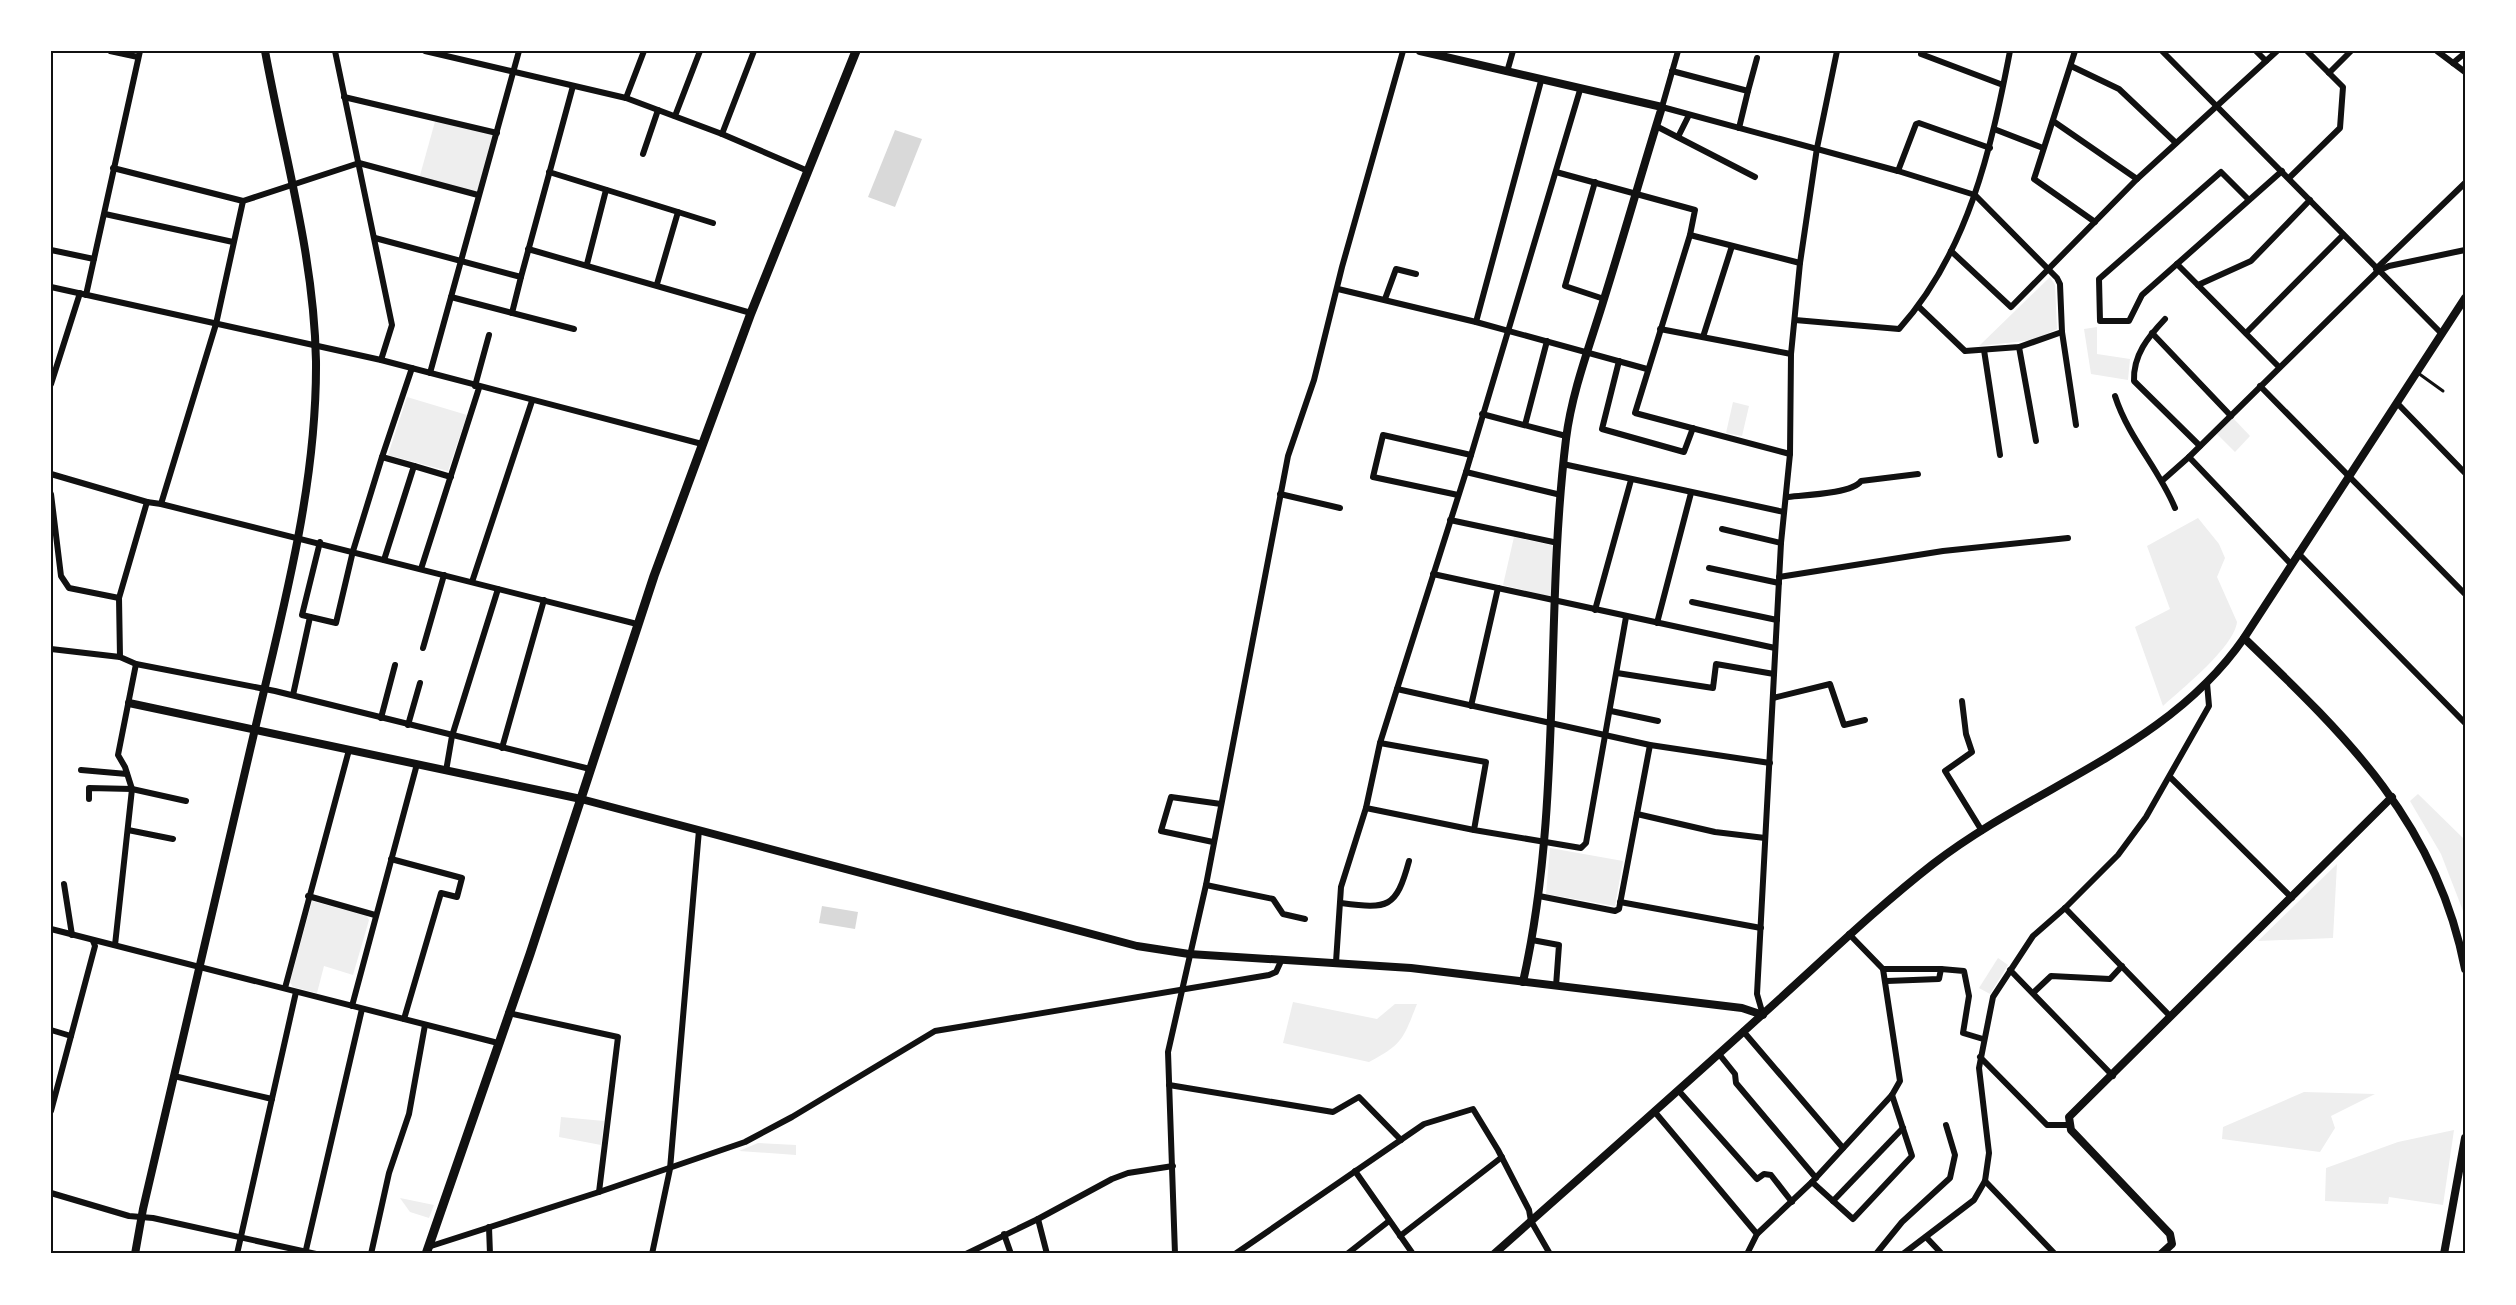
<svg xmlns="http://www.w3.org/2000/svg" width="2516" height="1305" viewBox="0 0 2516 1305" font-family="Figtree,sans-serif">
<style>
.green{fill:#eee}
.water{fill:#d9d9d9}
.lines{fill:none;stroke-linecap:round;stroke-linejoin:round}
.service{stroke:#111;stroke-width:3}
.minor{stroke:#111;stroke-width:6}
.tertiary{stroke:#111;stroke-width:8}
.secondary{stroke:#111;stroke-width:8}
.primary{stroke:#111;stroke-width:9}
.neatline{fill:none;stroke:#111;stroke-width:2}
</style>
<rect width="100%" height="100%" fill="#fff"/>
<g class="green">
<polygon points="436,118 497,133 478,195 419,179"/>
<polygon points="2050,277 2055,285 2057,329 2034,340 1979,346"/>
<polygon points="2097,327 2097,354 2130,359 2128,380 2091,374 2084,329"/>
<polygon points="407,397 467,415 448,471 388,455"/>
<polygon points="1733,402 1749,406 1742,436 1726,433"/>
<polygon points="2233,418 2250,436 2235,452 2217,434"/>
<path d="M2198,518L2219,544L2225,558L2217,577L2237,622C2234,647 2183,688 2163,706L2135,627L2170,609L2147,546Z"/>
<polygon points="1514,537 1555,546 1552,597 1503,585"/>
<polygon points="2418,794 2465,840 2465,916 2441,854 2410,801"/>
<polygon points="1550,848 1623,861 1615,906 1546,894"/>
<polygon points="2337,864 2333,938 2258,941"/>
<polygon points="312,901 367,916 369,920 353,975 324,966 317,993 293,987 290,982"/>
<polygon points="1998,958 2008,965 1990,994 1979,988"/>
<path d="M1293,1002L1377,1019L1395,1004H1417C1403,1039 1403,1044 1369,1062L1283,1043Z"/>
<polygon points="2304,1092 2375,1094 2331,1116 2335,1128 2320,1152 2222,1139 2223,1127"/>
<polygon points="561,1117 604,1121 601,1145 559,1137"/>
<polygon points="2454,1130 2443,1205 2389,1197 2388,1204 2325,1201 2326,1168 2398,1142"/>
<polygon points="758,1143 796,1145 796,1155 739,1151"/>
<polygon points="400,1198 434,1205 429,1218 410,1212"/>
</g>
<g class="water">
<polygon points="895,130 922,139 895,207 868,197"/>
<polygon points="822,906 858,912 855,929 819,923"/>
</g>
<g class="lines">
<polyline class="service" points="2418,373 2443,391"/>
<g class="minor">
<polyline points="110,51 138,57"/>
<polyline points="335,51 392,325 381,360"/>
<polyline points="425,51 626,98 722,134 808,171"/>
<polyline points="1678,51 1662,107 1898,171 1975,195 2057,278 2060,284 2062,332 2019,347 1965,351 1919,307"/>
<polyline points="1922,51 1921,54 2003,85"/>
<polyline points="2075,51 2034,179 2095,222"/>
<polyline points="2162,51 2442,334"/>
<polyline points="2256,51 2266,61"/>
<polyline points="2437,51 2465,72"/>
<polyline points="2453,63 2465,53"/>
<polyline points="2071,66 2119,89 2176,143"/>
<polyline points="1672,71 1748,91 1739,128"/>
<polyline points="1507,72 1513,51"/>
<polyline points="2329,73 2351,51"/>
<polyline points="1580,90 1466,472 1397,689 1650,745 1770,763"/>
<polyline points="1748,91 1757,58"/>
<polyline points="344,97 497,133"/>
<polyline points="626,98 644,51"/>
<polyline points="675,116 700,51"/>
<polyline points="2053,121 2137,179"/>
<polyline points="1656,126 1755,177"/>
<polyline points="1994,129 2043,148"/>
<polyline points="722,134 754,51"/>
<polyline points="1678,137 1689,115"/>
<polyline points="643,154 658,110"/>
<polyline points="113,168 243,201"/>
<polyline points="1898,171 1916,124 1919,123 1990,148"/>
<polyline points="549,172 678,212 657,284"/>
<polyline points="1556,172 1695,210 1690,235 1635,413 1790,454"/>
<polyline points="2289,178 2340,128 2343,87 2307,51"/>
<polyline points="1595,182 1565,286 1604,299"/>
<polyline points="2249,200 2221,172 2099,279 2100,321 2129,321 2142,295 2282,171"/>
<polyline points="678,212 713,223"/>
<polyline points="105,214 233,242"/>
<polyline points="1690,235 1800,263"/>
<polyline points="375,238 521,277 573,86"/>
<polyline points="528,249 751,313"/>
<polyline points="51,250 94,259"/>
<polyline points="1951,251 2011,307 2137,179 2277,51"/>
<polyline points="587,264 606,190"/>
<polyline points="2177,264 2279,367"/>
<polyline points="2376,269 2465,183"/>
<polyline points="2198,285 2251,261 2310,200"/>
<polyline points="51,287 381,360 702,444"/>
<polyline points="1338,289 1476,322 1647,369"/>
<polyline points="86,295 140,51"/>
<polyline points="451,297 574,329"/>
<polyline points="1385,299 1396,269 1416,274"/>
<polyline points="512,313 521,277"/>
<path d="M2165,319C2148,337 2133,355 2134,381L2200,446"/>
<path d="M1795,320L1899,329C1968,252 1991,150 2010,51"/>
<polyline points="1476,322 1541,81"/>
<polyline points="1660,329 1791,354"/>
<polyline points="2062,332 2076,425"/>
<polyline points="2152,333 2231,416"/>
<polyline points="2246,333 2343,235"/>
<polyline points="1703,337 1732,246"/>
<polyline points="2019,347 2036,441"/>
<polyline points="1984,350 2000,455"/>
<polyline points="1619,361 1602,429 1684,452 1693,428"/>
<polyline points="412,368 382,457 414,466"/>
<polyline points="430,373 519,51"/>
<polyline points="51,384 80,293"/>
<polyline points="475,386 489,335"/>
<polyline points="2260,386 2465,594"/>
<path d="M2115,396C2129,439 2158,467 2175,508"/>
<polyline points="2397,403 2465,473"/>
<polyline points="1482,414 1566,436"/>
<polyline points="1525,425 1547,341"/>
<polyline points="1563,464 1784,512"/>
<polyline points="1466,472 1561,495"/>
<polyline points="51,474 147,502"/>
<polyline points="2163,480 2189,457"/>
<polyline points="51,494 61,576 69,588 119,598"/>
<polyline points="1280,494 1340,508"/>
<polyline points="1458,495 1373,477 1383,435 1471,455"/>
<path d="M1786,497C1803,495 1852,494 1861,481L1918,474"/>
<polyline points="161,504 216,324 243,201 359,163 478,195"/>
<polyline points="1450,520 1558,543"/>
<polyline points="1722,529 1781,543"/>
<polyline points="320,542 302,615 336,623 353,551 382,457"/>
<polyline points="2298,553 2465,723"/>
<polyline points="384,560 414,466 451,477"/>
<polyline points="2291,564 2189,457 2378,271 2389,266 2465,250"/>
<polyline points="1709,568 1779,583"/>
<polyline points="421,569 479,388"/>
<polyline points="1433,574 1775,648"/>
<polyline points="1779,577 1943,551 2068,538"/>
<polyline points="472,582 532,401"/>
<polyline points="1692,602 1777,620"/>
<polyline points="1595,610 1631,480"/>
<polyline points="1657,623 1691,493"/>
<polyline points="423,648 444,575"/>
<polyline points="51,649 120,657"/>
<polyline points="1617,673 1713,688 1716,664 1774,674"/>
<polyline points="1397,689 1380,743 1486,762 1474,830 1581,848 1586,843 1626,617"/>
<polyline points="293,695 310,617"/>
<polyline points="1773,698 1830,684 1844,725 1865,720"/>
<polyline points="1962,701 1966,734 1972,752 1945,771 1982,831"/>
<polyline points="1471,706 1498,588"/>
<polyline points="1611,711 1658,721"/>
<polyline points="381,718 395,665"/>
<polyline points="408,725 420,683"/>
<polyline points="1380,743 1366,808 1474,830"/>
<polyline points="502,748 544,600"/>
<polyline points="590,769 275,691 136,664 120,657 119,598 147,502 161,504 637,624"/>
<polyline points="81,770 127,774"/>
<polyline points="446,771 452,736 498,589"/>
<polyline points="2171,778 2292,898"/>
<polyline points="89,799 89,788 132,789 186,801"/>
<polyline points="1637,814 1715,832 1765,838"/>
<polyline points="128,830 173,839"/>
<polyline points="1213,842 1161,831 1171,797 1221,804"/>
<polyline points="391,859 462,878 457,897 441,893 404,1019"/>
<polyline points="64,884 72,935"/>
<polyline points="1206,885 1273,899 1283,914 1305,919"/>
<polyline points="308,896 375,915"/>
<polyline points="1539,896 1615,911 1619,909 1650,745"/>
<polyline points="1620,902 1761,928"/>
<path d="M1341,903C1388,909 1396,909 1409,861"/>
<polyline points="2065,908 2170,1016"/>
<polyline points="51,929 498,1043"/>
<polyline points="1532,940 1559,945 1556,986"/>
<polyline points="115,945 132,789 125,767 118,755 136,664"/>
<polyline points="1336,962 1341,887 1366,808"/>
<polyline points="1883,969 1941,969 1939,979 1887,981"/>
<polyline points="1941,969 1964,971 1969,996 1963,1033 1983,1039"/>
<polyline points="2010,970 2113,1076"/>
<polyline points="285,988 349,750"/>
<polyline points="2033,993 2051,976 2110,979 2122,966"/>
<polyline points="352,1006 417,764"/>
<polyline points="508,1013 618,1037 599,1192"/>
<polyline points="1763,1015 1757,994 1781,543 1790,454 1791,354 1800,263 1817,148 1837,51"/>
<polyline points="51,1030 71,1036"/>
<polyline points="1743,1031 1843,1148"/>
<polyline points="1719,1054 1735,1074 1736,1083 1816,1178"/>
<polyline points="1980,1057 2047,1125 2069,1125"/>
<polyline points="174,1076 272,1099"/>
<polyline points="1169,1085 1333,1112 1359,1097 1401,1140"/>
<polyline points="1678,1090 1757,1179 1764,1174 1771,1175 1792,1202"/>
<polyline points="51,1111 95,946 93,941"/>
<polyline points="1654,1111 1757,1234 1812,1182 1892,1095 1900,1081 1883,969 1849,934"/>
<polyline points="1355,1171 1413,1254"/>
<polyline points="1985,1181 2055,1254"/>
<polyline points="1812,1182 1853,1219 1912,1156 1892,1095"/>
<polyline points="51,1193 129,1216 153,1218 316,1254"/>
<polyline points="1833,1201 1903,1128"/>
<polyline points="1038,1219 1047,1254"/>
<polyline points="489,1227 490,1254"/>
<polyline points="1004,1234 1011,1254"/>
<polyline points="1400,1236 1502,1157"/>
<polyline points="1926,1237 1942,1254"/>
<polyline points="428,1247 599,1192 745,1142 792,1117 935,1031 1269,975 1276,972 1282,959"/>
<polyline points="237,1254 296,992"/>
<polyline points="305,1254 362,1009"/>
<polyline points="371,1254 389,1173 409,1114 425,1025"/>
<polyline points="652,1254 670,1169 699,830"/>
<polyline points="966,1254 1038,1219 1112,1179 1128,1173 1173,1166"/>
<polyline points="1175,1254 1168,1052 1206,885 1288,456 1314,380 1342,267 1403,51"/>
<polyline points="1235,1254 1424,1124 1473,1109 1498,1150 1529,1210 1531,1221 1550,1254"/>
<polyline points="1347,1254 1389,1221"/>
<polyline points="1747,1254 1757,1234"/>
<polyline points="1876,1254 1902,1222 1950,1178 1955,1155 1946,1125"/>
<polyline points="1903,1254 1974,1200 1985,1181 1989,1153 1979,1068 1993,997 2033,936 2065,908 2118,855 2146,817 2209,706 2207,683"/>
</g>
<g class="tertiary">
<path d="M1420,51L1662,107C1642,171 1624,235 1604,299C1590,345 1572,391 1566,439C1544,619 1563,804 1523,982"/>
<path d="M2244,638C2347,737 2437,823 2465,969"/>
<polyline points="129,703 581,799 1137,946 1189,954 1411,968 1742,1008 1763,1015"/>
<path d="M135,1254L143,1209C180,1049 218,889 255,729C283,608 317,486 316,361C314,255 284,155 265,51"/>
<polyline points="2161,1254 2172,1244 2170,1234 2071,1130 2069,1117 2392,797"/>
<polyline points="2444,1254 2465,1138"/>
</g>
<path class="secondary" d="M1494,1254C1584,1174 1675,1094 1764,1013C1820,963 1874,910 1933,864C2035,785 2168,748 2244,638L2465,298"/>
<polyline class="primary" points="426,1254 530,954 654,576 751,313 856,51"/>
</g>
<rect width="2516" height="1305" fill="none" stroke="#ffffff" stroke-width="105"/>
<rect x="52" y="52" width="2412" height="1200" class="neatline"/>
</svg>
